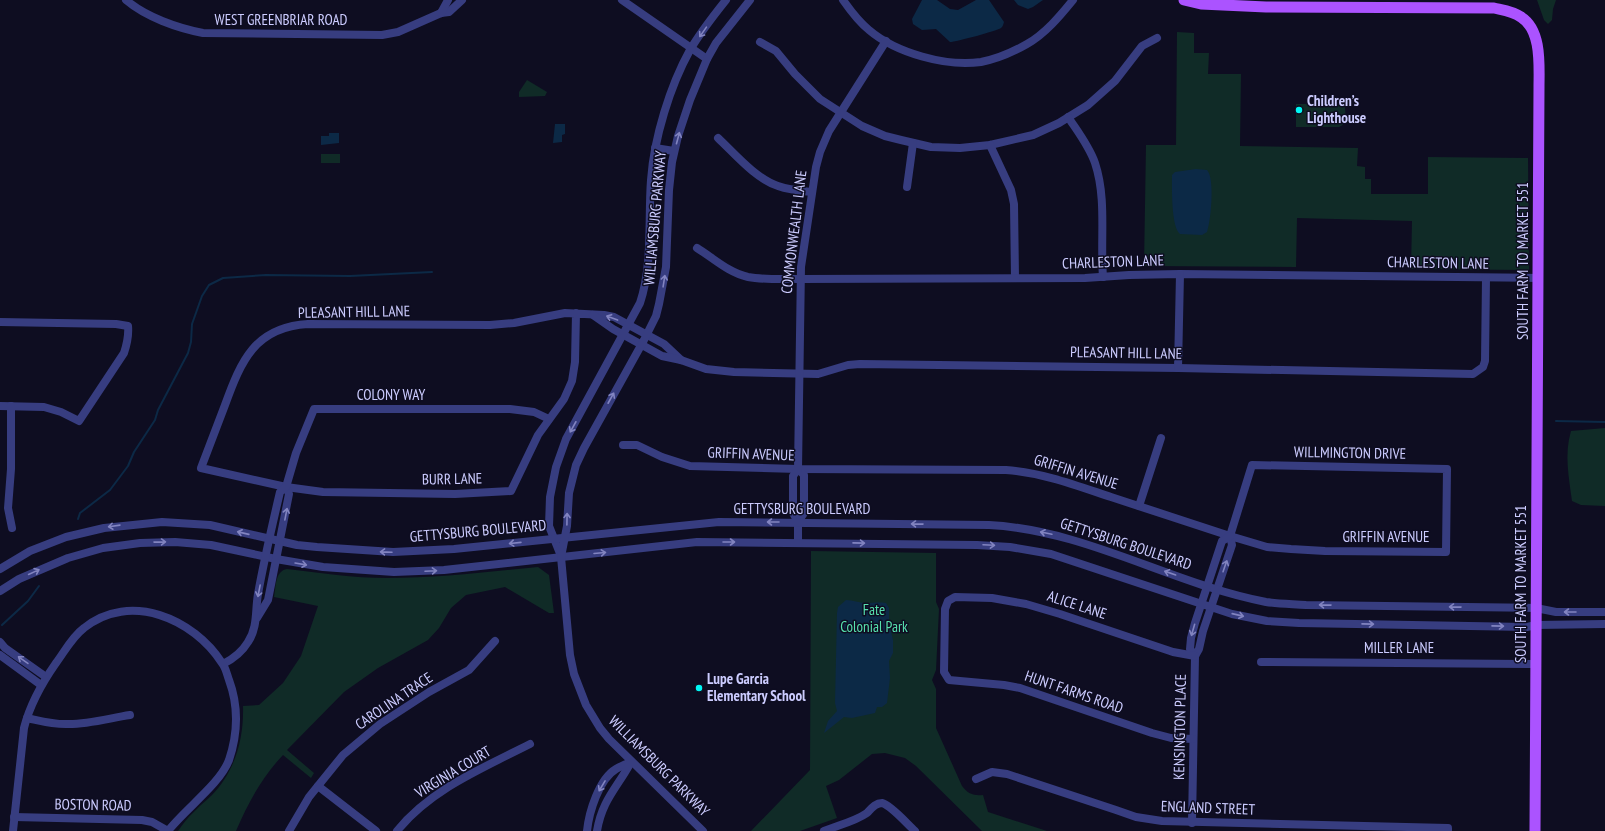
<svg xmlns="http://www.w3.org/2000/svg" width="1605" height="831" viewBox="0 0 1605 831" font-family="'PT Sans Narrow',sans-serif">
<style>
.green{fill:#102b27}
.water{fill:#0c2946}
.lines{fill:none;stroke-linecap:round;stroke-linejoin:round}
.stream{stroke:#0c2946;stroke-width:2}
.minor{stroke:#373d80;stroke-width:8}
.major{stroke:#ab53ff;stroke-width:11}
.oneway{stroke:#8284c0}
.poi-dot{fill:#00f7f4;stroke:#0e0d21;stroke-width:1.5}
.labels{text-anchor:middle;stroke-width:3;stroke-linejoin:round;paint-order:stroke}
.street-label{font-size:15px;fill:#ccf;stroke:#0e0d21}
.poi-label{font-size:15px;font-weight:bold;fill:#ccf;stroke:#0e0d21;text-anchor:start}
.park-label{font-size:15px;fill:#57e0ae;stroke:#0e0d21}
</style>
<rect width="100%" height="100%" fill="#0e0d21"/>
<g class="green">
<polygon points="1537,0 1556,0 1553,9 1552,20 1548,24 1544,20"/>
<polygon points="1177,32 1194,33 1194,53 1209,53 1208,74 1241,74 1240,146 1358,148 1357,166 1365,167 1365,179 1371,179 1371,194 1428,194 1428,157 1528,158 1529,270 1411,269 1412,221 1297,218 1296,267 1144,266 1146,145 1176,145"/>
<polygon points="527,80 547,92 545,96 519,97 519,92"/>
<path d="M1296,104H1327V105H1345C1345,114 1348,124 1339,127H1296Z"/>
<rect x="321" y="154" width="19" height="9"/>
<path d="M1605,428V506L1581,505L1572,501C1569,478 1564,454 1571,431Z"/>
<path d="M811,551L936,553V602L939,609L936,670L932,680L936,689V728L962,786C968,794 974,796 983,795L988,812L1047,831H982L916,766L905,758L885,753L872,754L839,780L826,786L837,818L800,831H751L810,770Z"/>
<path d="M538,567L549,575L554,613H549L505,587L466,595L451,608L439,628L428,640L378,668L344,692L287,750L314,773L311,778L283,755C262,777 248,803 236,831H178C187,817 200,806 212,795C235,771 244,739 243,706L259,705L283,683L301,656L318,606L274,597C276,586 275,571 287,569C320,573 353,578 387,578C438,578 488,572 538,567Z"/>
</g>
<g class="water">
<path d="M922,0H937L950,9L958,10L976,0H989L1004,22C1003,25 1003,26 1001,28C996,31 956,42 950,42L936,29L922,30L913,24L912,19Z"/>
<polygon points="1014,0 1043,0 1033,7 1028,9 1018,5"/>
<polygon points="555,124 565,124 565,134 562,135 562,142 553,143"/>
<polygon points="329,133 339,133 339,143 321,145 321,136 329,136"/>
<path d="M1196,169L1207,170C1215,178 1211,221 1207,232L1202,235L1180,234C1171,227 1172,187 1172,175L1175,172Z"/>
<path d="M846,600C853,600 859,603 866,603C873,603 878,602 886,603L889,608V623L893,640V653L889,661L890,678L887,703L882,707H877L875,713L852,718L844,717L824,733L828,721L837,711L835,703L837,613L838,607Z"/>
</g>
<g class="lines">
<g class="stream">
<polyline points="1556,421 1605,422"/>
<polyline points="78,519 80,513 110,490 128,466 134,452 155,420 158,410 188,353 191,342 192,324 202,296 209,285 223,278 266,275 350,276 432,272"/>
<polyline points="2,625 28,601 39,586"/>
</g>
<g class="minor">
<path d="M126,0C146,17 177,28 203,33L382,35L398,32L441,13L449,12L462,0"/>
<polyline points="622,0 707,59"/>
<path d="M843,0C850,10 859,22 869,30C896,53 946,67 981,62C997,59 1013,52 1027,44C1045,34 1060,16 1073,0"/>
<polyline points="441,13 448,0"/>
<polyline points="760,42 776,51 795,74 820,99 862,126 885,136 901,140 931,147 960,148 990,145 1033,135 1059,123 1088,105 1115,81 1142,46 1157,38"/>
<path d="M1068,117C1078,132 1089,146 1095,163C1107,199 1100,239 1103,277"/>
<path d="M718,138C735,154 756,179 778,186C789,190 801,191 812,192"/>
<polyline points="990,145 1011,190 1014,204 1015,278"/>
<polyline points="655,148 674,151"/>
<polyline points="907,187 913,143"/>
<path d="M697,248C713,258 729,273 748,277C764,280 783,279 800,279L1085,278L1129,275L1180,274L1538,278"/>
<path d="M576,313L575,362L572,381L564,399L538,435L511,491L455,494L323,492L286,487L201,468C209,447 217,426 225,405C241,361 255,327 308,324L490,325L514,323L565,313L604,315L614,317L664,344L681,360"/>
<polyline points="593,315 613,329 662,356 681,360 706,369 734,372 818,374 848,365 860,364 1178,368 1473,374 1483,367 1485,361 1486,278"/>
<path d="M0,322L116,324L128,326C129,336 127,344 124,353L79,421L61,412L44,407L0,406"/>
<polyline points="1178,368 1180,274"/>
<polyline points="11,406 11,469 8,508 12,528"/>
<path d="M623,445H637L662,457L690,466L798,469L1006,470C1044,473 1075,485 1111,497C1151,510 1190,523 1230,536L1267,547L1291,549L1325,551L1446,552L1447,469L1252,465L1230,536L1232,545L1203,631L1199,649L1195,656L1192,823"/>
<polyline points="798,469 804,475 804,513 798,522"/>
<polyline points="1139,506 1161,438"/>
<polyline points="798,522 793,513 793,476 798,469 801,267 816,167 820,152 829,131 886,41"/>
<polyline points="798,522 798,543"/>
<path d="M561,556L549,526L550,497L556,467L566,439L640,303C653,264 648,220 651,180C654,138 670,86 690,50C700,33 714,15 726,0"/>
<path d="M0,569L30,551L66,537L104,528L162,522L210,525L297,545L317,547L393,552L454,549L719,522L989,525C1086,530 1172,584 1266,602C1279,604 1293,604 1306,605L1536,608L1556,612H1605"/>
<polyline points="0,591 19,579 68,558 103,548 140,543 175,542 211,545 276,559 323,567 394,572 444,570 697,542 977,545 1010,547 1051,554 1232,614 1267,621 1299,623 1527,627 1536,625 1605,624"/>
<polyline points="257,618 268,600 289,494 286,487"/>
<polyline points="0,642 5,648 46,677"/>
<polyline points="0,655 41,685"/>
<polyline points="1195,656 1190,649 1191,638 1195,623 1222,541 1230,536"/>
<polyline points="1261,662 1536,664"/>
<path d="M223,664C233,659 242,652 248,642C258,627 255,611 258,594C264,560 272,526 280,492L286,487L296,453L314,409H510L534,412L549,419"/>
<path d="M27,718C41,721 55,725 69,724C90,724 110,718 130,715"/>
<polyline points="1193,739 1171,738 1152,733 1020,688 1004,685 949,680 944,672 945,609 948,601 955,597 992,598 1026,604 1060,614 1173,652 1195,656"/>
<polyline points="976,779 992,772 1007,774 1116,810 1136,817 1162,821 1448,828 1448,831"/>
<polyline points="318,786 376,831"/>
<polyline points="14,817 142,820 152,822 168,831"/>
<path d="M13,831L24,728C30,704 42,683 56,663C65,651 72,637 84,628C130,591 194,619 222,663C226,668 227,675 229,680C239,707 238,733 229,760C220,784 185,809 168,831"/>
<polyline points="289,831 309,797 343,755 380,724 429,692 469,670 495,641"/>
<path d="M397,831C431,789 483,768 530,744"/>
<path d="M587,831C589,812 599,779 616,769C621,766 626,764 631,762"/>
<path d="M597,831C602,800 617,788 631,762"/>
<polyline points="703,831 609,739 600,728 586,705 574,674 570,655 561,557 567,526 569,493 576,465 584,448 644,340 656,316 659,304 666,267 669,190 672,162 678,136 690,100 707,59 716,43 750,0"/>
<path d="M824,831C838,825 854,822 867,813C871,809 875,803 882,803C891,805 908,825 915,831"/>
</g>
<path class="major" d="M1184,0L1201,4L1266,7L1494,8C1503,10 1513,11 1521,17C1542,30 1539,66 1539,87L1535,831"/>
</g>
<defs><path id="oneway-shaft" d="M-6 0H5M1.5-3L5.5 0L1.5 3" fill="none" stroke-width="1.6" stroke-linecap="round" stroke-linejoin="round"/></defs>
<g class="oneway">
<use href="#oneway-shaft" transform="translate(703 32) rotate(125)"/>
<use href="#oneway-shaft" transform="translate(678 138) rotate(-75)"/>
<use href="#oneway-shaft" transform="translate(664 281) rotate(-81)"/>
<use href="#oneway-shaft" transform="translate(612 318) rotate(-160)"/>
<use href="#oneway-shaft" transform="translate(611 398) rotate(-61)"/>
<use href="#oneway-shaft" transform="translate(573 427) rotate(119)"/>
<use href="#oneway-shaft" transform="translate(286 514) rotate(-79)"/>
<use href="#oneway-shaft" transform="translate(567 519) rotate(-89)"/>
<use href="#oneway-shaft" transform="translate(773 522) rotate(-180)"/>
<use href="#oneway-shaft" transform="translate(917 524) rotate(-179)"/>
<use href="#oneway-shaft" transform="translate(114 526) rotate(172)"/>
<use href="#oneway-shaft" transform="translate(243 533) rotate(-167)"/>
<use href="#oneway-shaft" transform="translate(1046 533) rotate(-168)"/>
<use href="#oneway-shaft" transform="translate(160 542) rotate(-1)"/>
<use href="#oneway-shaft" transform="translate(729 542)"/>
<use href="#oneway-shaft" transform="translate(515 543) rotate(174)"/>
<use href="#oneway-shaft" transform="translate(859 543) rotate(1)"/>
<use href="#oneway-shaft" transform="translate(989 545) rotate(3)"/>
<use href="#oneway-shaft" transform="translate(386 552) rotate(-178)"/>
<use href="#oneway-shaft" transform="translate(600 553) rotate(-5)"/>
<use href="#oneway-shaft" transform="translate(301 564) rotate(10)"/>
<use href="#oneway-shaft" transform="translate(1225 566) rotate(-71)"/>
<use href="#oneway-shaft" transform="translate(431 571) rotate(-3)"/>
<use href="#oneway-shaft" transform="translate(34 572) rotate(-25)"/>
<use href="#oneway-shaft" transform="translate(1170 573) rotate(-161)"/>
<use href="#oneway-shaft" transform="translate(259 591) rotate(101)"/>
<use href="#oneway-shaft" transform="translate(1325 605) rotate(-179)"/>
<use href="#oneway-shaft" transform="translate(1455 607) rotate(-179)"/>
<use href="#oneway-shaft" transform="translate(1570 612) rotate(-180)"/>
<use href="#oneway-shaft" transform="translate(1238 615) rotate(13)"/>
<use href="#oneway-shaft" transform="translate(1368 624) rotate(1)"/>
<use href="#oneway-shaft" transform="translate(1498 626) rotate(1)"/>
<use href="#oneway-shaft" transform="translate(1193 630) rotate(106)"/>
<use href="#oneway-shaft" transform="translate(23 660) rotate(-145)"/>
<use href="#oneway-shaft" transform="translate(602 786) rotate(121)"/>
</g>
<g class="poi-dot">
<circle cx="1299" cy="110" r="4"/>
<circle cx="699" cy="688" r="4"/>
</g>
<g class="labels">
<g class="street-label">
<text x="281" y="25">WEST GREENBRIAR ROAD</text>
<text transform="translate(655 218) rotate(-85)" y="5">WILLIAMSBURG PARKWAY</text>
<text transform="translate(794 232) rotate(-83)" y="5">COMMONWEALTH LANE</text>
<text transform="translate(1523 261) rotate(-90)" y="5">SOUTH FARM TO MARKET 551</text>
<text transform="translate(1113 262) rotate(-2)" y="5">CHARLESTON LANE</text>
<text transform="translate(1438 263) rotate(1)" y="5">CHARLESTON LANE</text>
<text transform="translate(354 312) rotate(-1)" y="5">PLEASANT HILL LANE</text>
<text transform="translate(1126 353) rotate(1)" y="5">PLEASANT HILL LANE</text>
<text x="391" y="400">COLONY WAY</text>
<text transform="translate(1350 453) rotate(1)" y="5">WILLMINGTON DRIVE</text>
<text transform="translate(751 454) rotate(2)" y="5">GRIFFIN AVENUE</text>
<text transform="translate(1076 472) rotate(17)" y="5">GRIFFIN AVENUE</text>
<text transform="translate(452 479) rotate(-1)" y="5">BURR LANE</text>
<text x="802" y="514">GETTYSBURG BOULEVARD</text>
<text transform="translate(478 531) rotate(-5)" y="5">GETTYSBURG BOULEVARD</text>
<text x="1386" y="542">GRIFFIN AVENUE</text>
<text transform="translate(1126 544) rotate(18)" y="5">GETTYSBURG BOULEVARD</text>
<text transform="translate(1521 584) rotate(-90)" y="5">SOUTH FARM TO MARKET 551</text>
<text transform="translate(1077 605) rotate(18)" y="5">ALICE LANE</text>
<text x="1399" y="653">MILLER LANE</text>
<text transform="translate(1074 692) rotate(19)" y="5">HUNT FARMS ROAD</text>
<text transform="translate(394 701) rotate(-34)" y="5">CAROLINA TRACE</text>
<text transform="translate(1180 727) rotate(-89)" y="5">KENSINGTON PLACE</text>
<text transform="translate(659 766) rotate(45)" y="5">WILLIAMSBURG PARKWAY</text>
<text transform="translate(453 772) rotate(-31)" y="5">VIRGINIA COURT</text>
<text transform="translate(93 805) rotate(1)" y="5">BOSTON ROAD</text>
<text transform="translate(1208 808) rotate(2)" y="5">ENGLAND STREET</text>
</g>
<g class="poi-label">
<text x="1307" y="106">Children’s<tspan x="1307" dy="17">Lighthouse</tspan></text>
<text x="707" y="684">Lupe Garcia<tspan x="707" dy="17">Elementary School</tspan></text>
</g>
<g class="park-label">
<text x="874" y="615">Fate<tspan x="874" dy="17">Colonial Park</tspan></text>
</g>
</g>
</svg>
